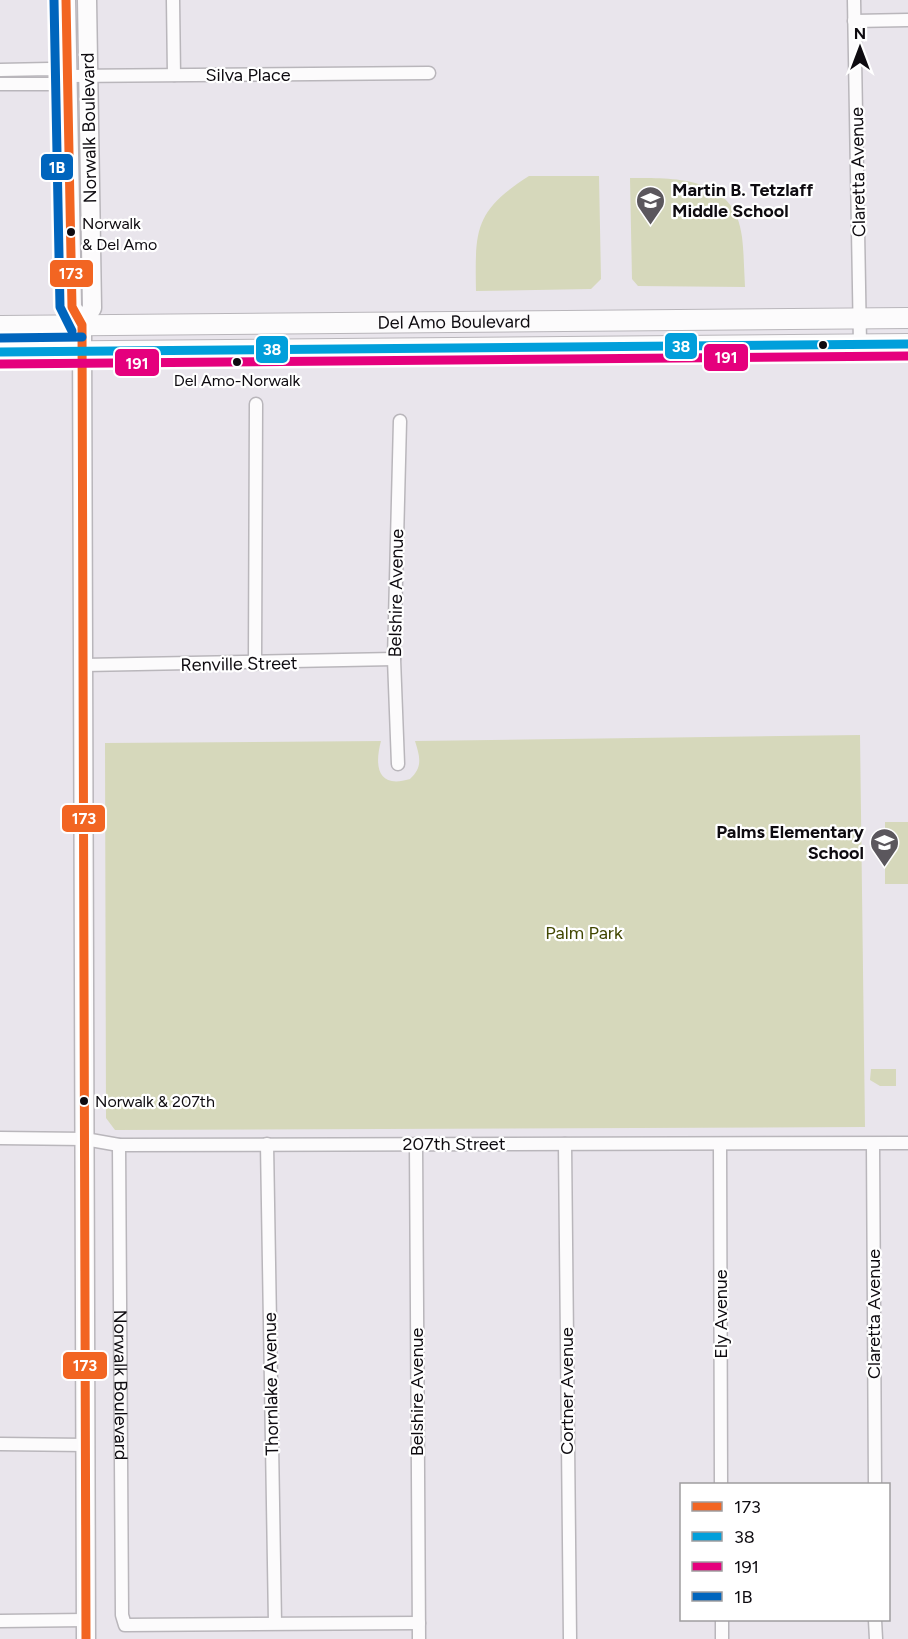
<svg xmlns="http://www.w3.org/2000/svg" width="908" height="1639" viewBox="0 0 908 1639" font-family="Figtree,sans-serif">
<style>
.green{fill:#d6d8bb}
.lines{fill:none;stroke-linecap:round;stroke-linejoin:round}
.street-casing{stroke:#b9b6bb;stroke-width:15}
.secondary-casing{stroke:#b9b6bb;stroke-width:21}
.primary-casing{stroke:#b9b6bb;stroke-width:22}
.street{stroke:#fcfbfc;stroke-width:12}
.secondary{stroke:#fcfbfc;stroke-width:18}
.primary{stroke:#fcfbfc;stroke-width:20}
.bus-1-casing{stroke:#fff;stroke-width:14}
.bus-2-casing{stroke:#fff;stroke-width:14}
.bus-3-casing{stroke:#fff;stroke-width:14}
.bus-4-casing{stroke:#fff;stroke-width:14}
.bus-1{stroke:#f26522;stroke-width:9}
.bus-2{stroke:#019fdb;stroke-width:9}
.bus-3{stroke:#e5007d;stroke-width:9}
.bus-4{stroke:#0065bd;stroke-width:9}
.bus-dot{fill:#0e0b10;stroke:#fff;stroke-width:2}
.labels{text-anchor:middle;stroke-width:4.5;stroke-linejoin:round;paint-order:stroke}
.bus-label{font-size:16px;fill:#0e0b10;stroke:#fff;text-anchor:start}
.street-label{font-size:18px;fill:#0e0b10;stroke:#fff}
.poi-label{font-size:18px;font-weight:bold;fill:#0e0b10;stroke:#fff;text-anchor:start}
.park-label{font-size:18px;fill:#424702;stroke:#fff}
.line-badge{stroke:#fff;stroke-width:2}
.badge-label{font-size:16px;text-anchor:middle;font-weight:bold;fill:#fff}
</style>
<rect width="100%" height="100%" fill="#e9e5ec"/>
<g class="green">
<path d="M529,176H599L601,279L591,289L476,291C475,230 474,211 529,176Z"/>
<path d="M630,178C676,178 735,176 742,237C744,253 744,270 745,287L638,286L632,279Z"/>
<path d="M860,735L865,1127L115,1130L106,1118L105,743L381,741C374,767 378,789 410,779C423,767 420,757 415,741Z"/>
<rect x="885" y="822" width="23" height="62"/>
<polygon points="871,1069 896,1069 896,1086 880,1086 870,1080"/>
</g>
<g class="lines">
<defs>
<g id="street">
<polyline points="173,0 174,75"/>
<polyline points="854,0 860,344"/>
<polyline points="854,21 908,20"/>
<polyline points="0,70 50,69 67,76 429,73"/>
<polyline points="0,84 50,84 67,76"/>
<polyline points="255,664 256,404"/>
<polyline points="84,665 394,659"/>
<polyline points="398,764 394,659 400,421"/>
<polyline points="0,1138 85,1139 119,1145 908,1143"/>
<polyline points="267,1144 275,1623"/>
<polyline points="416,1144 419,1639"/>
<polyline points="565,1144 570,1639"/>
<polyline points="720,1144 721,1484"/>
<polyline points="873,1144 875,1484"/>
<path id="s1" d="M119,1145L122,1615L125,1625L419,1623"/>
<polyline points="0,1444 86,1445"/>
<polyline points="722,1620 722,1639"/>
<polyline points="875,1620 876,1639"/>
<polyline points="0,1621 86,1620"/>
</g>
<g id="secondary">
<polyline points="66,0 72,307 82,325 86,1639"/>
<polyline points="82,325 92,308 87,0"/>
</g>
<g id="primary">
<path id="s2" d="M0,326L908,318"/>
<polyline points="0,352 908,344"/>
</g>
</defs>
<use href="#street" class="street-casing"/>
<use href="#secondary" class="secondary-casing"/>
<use href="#primary" class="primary-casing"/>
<use href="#street" class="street"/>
<use href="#secondary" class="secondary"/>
<use href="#primary" class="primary"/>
<defs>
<polyline id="bus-1" points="66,0 72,307 82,325 86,1639"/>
<polyline id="bus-2" points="0,352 908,344"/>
<polyline id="bus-3" points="0,364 908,356"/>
<g id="bus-4">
<polyline points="54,0 60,307 72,331"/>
<polyline points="0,338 82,337"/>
</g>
</defs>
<use href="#bus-1" class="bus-1-casing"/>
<use href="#bus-2" class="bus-2-casing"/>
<use href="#bus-3" class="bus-3-casing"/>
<use href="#bus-4" class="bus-4-casing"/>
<use href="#bus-1" class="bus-1"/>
<use href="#bus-2" class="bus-2"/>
<use href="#bus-3" class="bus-3"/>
<use href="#bus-4" class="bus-4"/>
</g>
<defs>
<symbol id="school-pin" viewBox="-11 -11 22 30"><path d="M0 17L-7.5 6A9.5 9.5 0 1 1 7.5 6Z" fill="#5b575d" stroke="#fff"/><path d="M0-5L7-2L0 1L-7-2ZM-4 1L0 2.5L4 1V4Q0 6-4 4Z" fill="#fff"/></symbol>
</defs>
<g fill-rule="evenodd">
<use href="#school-pin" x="634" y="184" width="33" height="45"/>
<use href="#school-pin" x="868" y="826" width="33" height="45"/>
</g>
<g class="bus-dot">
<circle cx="71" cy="232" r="5"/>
<circle cx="823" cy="345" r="5"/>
<circle cx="237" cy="362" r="5"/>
<circle cx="84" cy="1101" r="5"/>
</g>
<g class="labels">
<g class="bus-label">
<text x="82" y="229">Norwalk<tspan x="82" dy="21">&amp; Del Amo</tspan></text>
<text x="237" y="386" text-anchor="middle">Del Amo-Norwalk</text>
<text x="95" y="1107">Norwalk &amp; 207th</text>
</g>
<g class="street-label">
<text x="248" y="81">Silva Place</text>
<text transform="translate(89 128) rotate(-91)" y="6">Norwalk Boulevard</text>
<text transform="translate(858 172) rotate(-91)" y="6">Claretta Avenue</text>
<text dy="6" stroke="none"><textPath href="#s2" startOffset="454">Del Amo Boulevard</textPath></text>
<text transform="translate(396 593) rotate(-89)" y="6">Belshire Avenue</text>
<text transform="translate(239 664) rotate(-1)" y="6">Renville Street</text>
<text x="454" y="1150">207th Street</text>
<text transform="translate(721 1314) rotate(-90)" y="6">Ely Avenue</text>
<text transform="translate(874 1314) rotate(-90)" y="6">Claretta Avenue</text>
<text transform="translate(271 1384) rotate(-91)" y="6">Thornlake Avenue</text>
<text dy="6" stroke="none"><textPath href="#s1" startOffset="240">Norwalk Boulevard</textPath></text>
<text transform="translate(567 1391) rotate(-90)" y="6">Cortner Avenue</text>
<text transform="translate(417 1392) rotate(-90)" y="6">Belshire Avenue</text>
</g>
<g class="poi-label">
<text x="672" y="196">Martin B. Tetzlaff<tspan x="672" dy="21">Middle School</tspan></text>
<text x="864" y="838" text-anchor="end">Palms Elementary<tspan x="864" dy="21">School</tspan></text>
</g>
<g class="park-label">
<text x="584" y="939">Palm Park</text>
</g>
</g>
<g class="line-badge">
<rect x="40" y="153" width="34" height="28" rx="6" fill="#0065bd"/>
<rect x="49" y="259" width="45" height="29" rx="6" fill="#f26522"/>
<rect x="664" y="332" width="34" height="28" rx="6" fill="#019fdb"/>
<rect x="255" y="335" width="34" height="29" rx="6" fill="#019fdb"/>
<rect x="703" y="343" width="46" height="29" rx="6" fill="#e5007d"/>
<rect x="114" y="348" width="46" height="29" rx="6" fill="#e5007d"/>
<rect x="61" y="804" width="45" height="29" rx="6" fill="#f26522"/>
<rect x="62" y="1351" width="46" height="29" rx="6" fill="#f26522"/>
</g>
<g class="badge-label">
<text x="57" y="173">1B</text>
<text x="71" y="279">173</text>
<text x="681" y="352">38</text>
<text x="272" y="355">38</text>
<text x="726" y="363">191</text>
<text x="137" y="369">191</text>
<text x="84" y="824">173</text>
<text x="85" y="1371">173</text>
</g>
<rect x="680" y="1483" width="210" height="138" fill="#ffffff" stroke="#9f9d9f" stroke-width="1.5"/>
<rect x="692" y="1502" width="30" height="9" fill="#f26522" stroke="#9f9d9f" stroke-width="1.5"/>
<text x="734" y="1513" font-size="18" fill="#0e0b10">173</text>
<rect x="692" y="1532" width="30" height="9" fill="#019fdb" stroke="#9f9d9f" stroke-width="1.5"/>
<text x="734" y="1543" font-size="18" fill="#0e0b10">38</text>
<rect x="692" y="1562" width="30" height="9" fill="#e5007d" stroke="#9f9d9f" stroke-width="1.5"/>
<text x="734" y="1573" font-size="18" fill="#0e0b10">191</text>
<rect x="692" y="1592" width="30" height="9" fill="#0065bd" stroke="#9f9d9f" stroke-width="1.5"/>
<text x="734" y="1603" font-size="18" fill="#0e0b10">1B</text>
<g transform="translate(860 48)" stroke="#ffffff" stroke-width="4.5" paint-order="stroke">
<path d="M0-4.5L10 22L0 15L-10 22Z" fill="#0e0b10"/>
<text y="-9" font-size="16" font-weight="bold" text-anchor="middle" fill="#0e0b10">N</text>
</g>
</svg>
